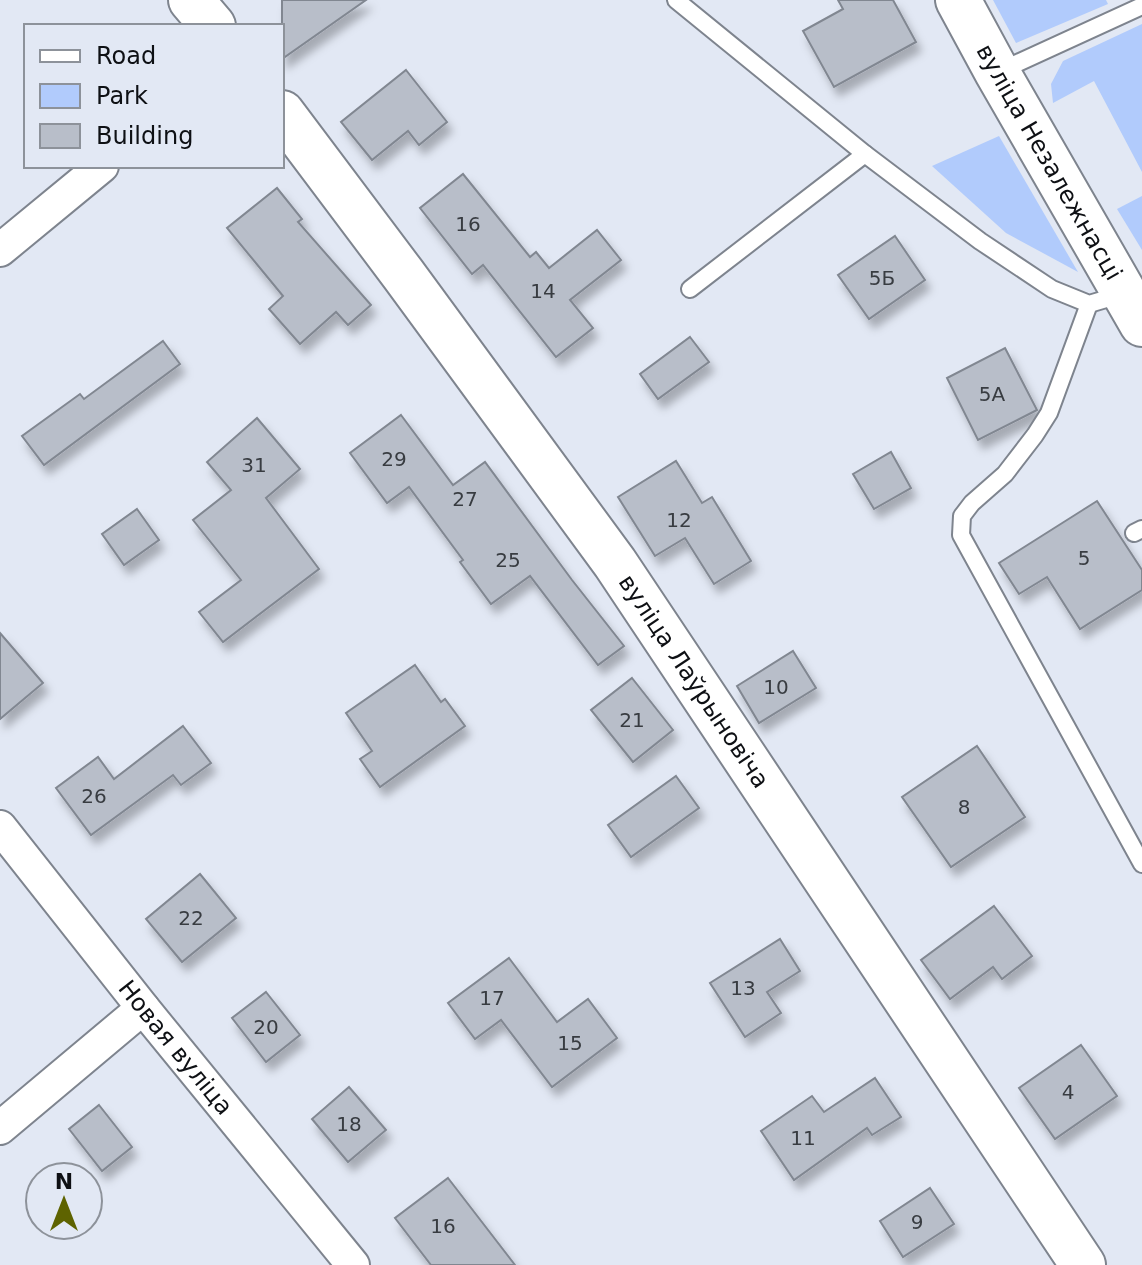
<svg xmlns="http://www.w3.org/2000/svg" width="1142" height="1265" viewBox="0 0 1142 1265" font-family="'DejaVu Sans',sans-serif">
<style>
.green{fill:#b1cbfc}
.building{fill:#b8bec9;stroke:#818791;stroke-width:2;filter:url(#shadow)}
.lines{fill:none;stroke-linecap:round;stroke-linejoin:round}
.lane-casing{stroke:#7e848e;stroke-width:20}
.street-casing{stroke:#7e848e;stroke-width:36}
.secondary-casing{stroke:#7e848e;stroke-width:48}
.lane{stroke:#fff;stroke-width:16}
.street{stroke:#fff;stroke-width:32}
.secondary{stroke:#fff;stroke-width:44}
.labels{text-anchor:middle;stroke-width:8;stroke-linejoin:round;paint-order:stroke}
.number-label{font-size:20px;fill:#383c41}
.street-label{font-size:24px;fill:#0e1014;stroke:#e2e8f4}
</style>
<defs>
<filter id="shadow"><feDropShadow dx="5" dy="9" stdDeviation="4" flood-color="#0004"/></filter>
</defs>
<rect width="100%" height="100%" fill="#e2e8f4"/>
<g class="green">
<polygon points="993,0 1106,0 1108,4 1016,43"/>
<polygon points="1142,24 1142,172 1094,81 1053,103 1051,84 1063,61"/>
<polygon points="999,136 1078,272 1006,233 932,166"/>
<polygon points="1142,196 1142,250 1117,209"/>
</g>
<g class="building">
<polygon points="282,0 366,0 282,59"/>
<polygon points="838,0 893,0 916,42 834,87 803,31 843,9"/>
<polygon points="406,70 447,122 419,145 408,131 372,160 341,122"/>
<polygon points="463,174 530,257 536,252 549,268 597,230 621,260 570,300 593,328 556,357 483,265 472,274 420,208"/>
<polygon points="277,188 302,219 298,222 371,305 348,325 336,312 300,344 269,309 283,296 227,228"/>
<polygon points="895,236 925,280 869,319 838,275"/>
<polygon points="690,337 709,362 658,399 640,374"/>
<polygon points="163,341 180,364 44,465 22,436 80,394 84,399"/>
<polygon points="1005,348 1037,410 978,440 947,378"/>
<polygon points="401,415 453,485 485,462 572,580 624,646 598,665 530,576 491,604 460,562 463,560 409,487 387,503 350,453"/>
<polygon points="257,418 300,469 266,498 319,569 223,642 199,612 241,580 193,520 231,490 207,462"/>
<polygon points="891,452 911,488 874,509 853,474"/>
<polygon points="676,461 702,503 712,497 751,561 714,584 685,538 655,556 618,497"/>
<polygon points="1097,501 1142,570 1142,590 1080,629 1047,577 1019,594 999,563"/>
<polygon points="137,509 159,540 124,565 102,534"/>
<polygon points="0,633 43,683 0,719"/>
<polygon points="793,651 816,688 759,723 737,686"/>
<polygon points="415,665 441,702 445,699 465,726 380,787 360,759 372,751 346,713"/>
<polygon points="632,678 673,730 633,762 591,710"/>
<polygon points="183,726 211,763 181,785 173,775 91,835 56,788 98,757 114,779"/>
<polygon points="977,746 1025,817 951,867 902,797"/>
<polygon points="676,776 699,808 631,857 608,825"/>
<polygon points="200,874 236,918 182,962 146,919"/>
<polygon points="994,906 1032,956 1002,979 993,967 950,999 921,960"/>
<polygon points="780,939 800,971 767,992 781,1013 745,1037 710,983"/>
<polygon points="509,958 557,1022 588,999 617,1038 552,1087 501,1020 475,1039 448,1003"/>
<polygon points="266,992 300,1035 266,1062 232,1018"/>
<polygon points="1081,1045 1117,1096 1055,1139 1019,1088"/>
<polygon points="875,1078 901,1117 872,1135 867,1128 794,1180 761,1131 812,1096 824,1112"/>
<polygon points="349,1087 386,1130 348,1162 312,1119"/>
<polygon points="99,1105 132,1147 102,1171 69,1129"/>
<polygon points="448,1178 515,1265 431,1265 395,1218"/>
<polygon points="930,1188 954,1224 903,1257 880,1221"/>
</g>
<g class="lines">
<defs>
<g id="lane">
<polyline points="676,0 865,154 980,241 1052,289 1089,304 1123,294"/>
<polyline points="998,72 1142,6"/>
<polyline points="690,289 865,154"/>
<polyline points="1089,304 1049,413 1035,435 1005,474 972,503 962,516 961,535 1142,864"/>
<polyline points="1134,533 1142,529"/>
</g>
<g id="street">
<polyline points="0,250 102,166"/>
<path id="s1" d="M0,827L143,1008L353,1265"/>
<polyline points="0,1128 143,1008"/>
</g>
<g id="secondary">
<polyline points="191,0 213,26"/>
<path id="s2" d="M958,0L997,72L1142,324"/>
<path id="s3" d="M282,113L403,274L615,563L1083,1265"/>
</g>
</defs>
<use href="#lane" class="lane-casing"/>
<use href="#street" class="street-casing"/>
<use href="#secondary" class="secondary-casing"/>
<use href="#lane" class="lane"/>
<use href="#street" class="street"/>
<use href="#secondary" class="secondary"/>
</g>
<g class="labels">
<g class="number-label">
<text x="468" y="231">16</text>
<text x="882" y="285">5Б</text>
<text x="543" y="298">14</text>
<text x="992" y="401">5А</text>
<text x="394" y="466">29</text>
<text x="254" y="472">31</text>
<text x="465" y="506">27</text>
<text x="679" y="527">12</text>
<text x="1084" y="565">5</text>
<text x="508" y="567">25</text>
<text x="776" y="694">10</text>
<text x="632" y="727">21</text>
<text x="94" y="803">26</text>
<text x="964" y="814">8</text>
<text x="191" y="925">22</text>
<text x="743" y="995">13</text>
<text x="492" y="1005">17</text>
<text x="266" y="1034">20</text>
<text x="570" y="1050">15</text>
<text x="1068" y="1099">4</text>
<text x="349" y="1131">18</text>
<text x="803" y="1145">11</text>
<text x="917" y="1229">9</text>
<text x="443" y="1233">16</text>
</g>
<g class="street-label">
<text dy="8" stroke="none"><textPath href="#s2" startOffset="186">вуліца Незалежнасці</textPath></text>
<text dy="8" stroke="none"><textPath href="#s3" startOffset="702">вуліца Лаўрыновіча</textPath></text>
<text dy="8" stroke="none"><textPath href="#s1" startOffset="282">Новая вуліца</textPath></text>
</g>
</g>
<rect x="24" y="24" width="260" height="144" fill="#e2e8f4" stroke="#8d929a" stroke-width="2"/>
<rect x="40" y="50" width="40" height="12" fill="#ffffff" stroke="#8d929a" stroke-width="2"/>
<text x="96" y="64" font-size="24" fill="#0e1014">Road</text>
<rect x="40" y="84" width="40" height="24" fill="#b1cbfc" stroke="#8d929a" stroke-width="2"/>
<text x="96" y="104" font-size="24" fill="#0e1014">Park</text>
<rect x="40" y="124" width="40" height="24" fill="#b8bec9" stroke="#8d929a" stroke-width="2"/>
<text x="96" y="144" font-size="24" fill="#0e1014">Building</text>
<g transform="translate(64 1201)"><circle r="38" fill="#e2e8f4" stroke="#8d929a" stroke-width="2"/>
<path d="M0-6L14 30L0 20L-14 30Z" fill="#5e6300"/>
<text y="-12" font-size="22" font-weight="bold" text-anchor="middle" fill="#0e1014">N</text>
</g>
</svg>
